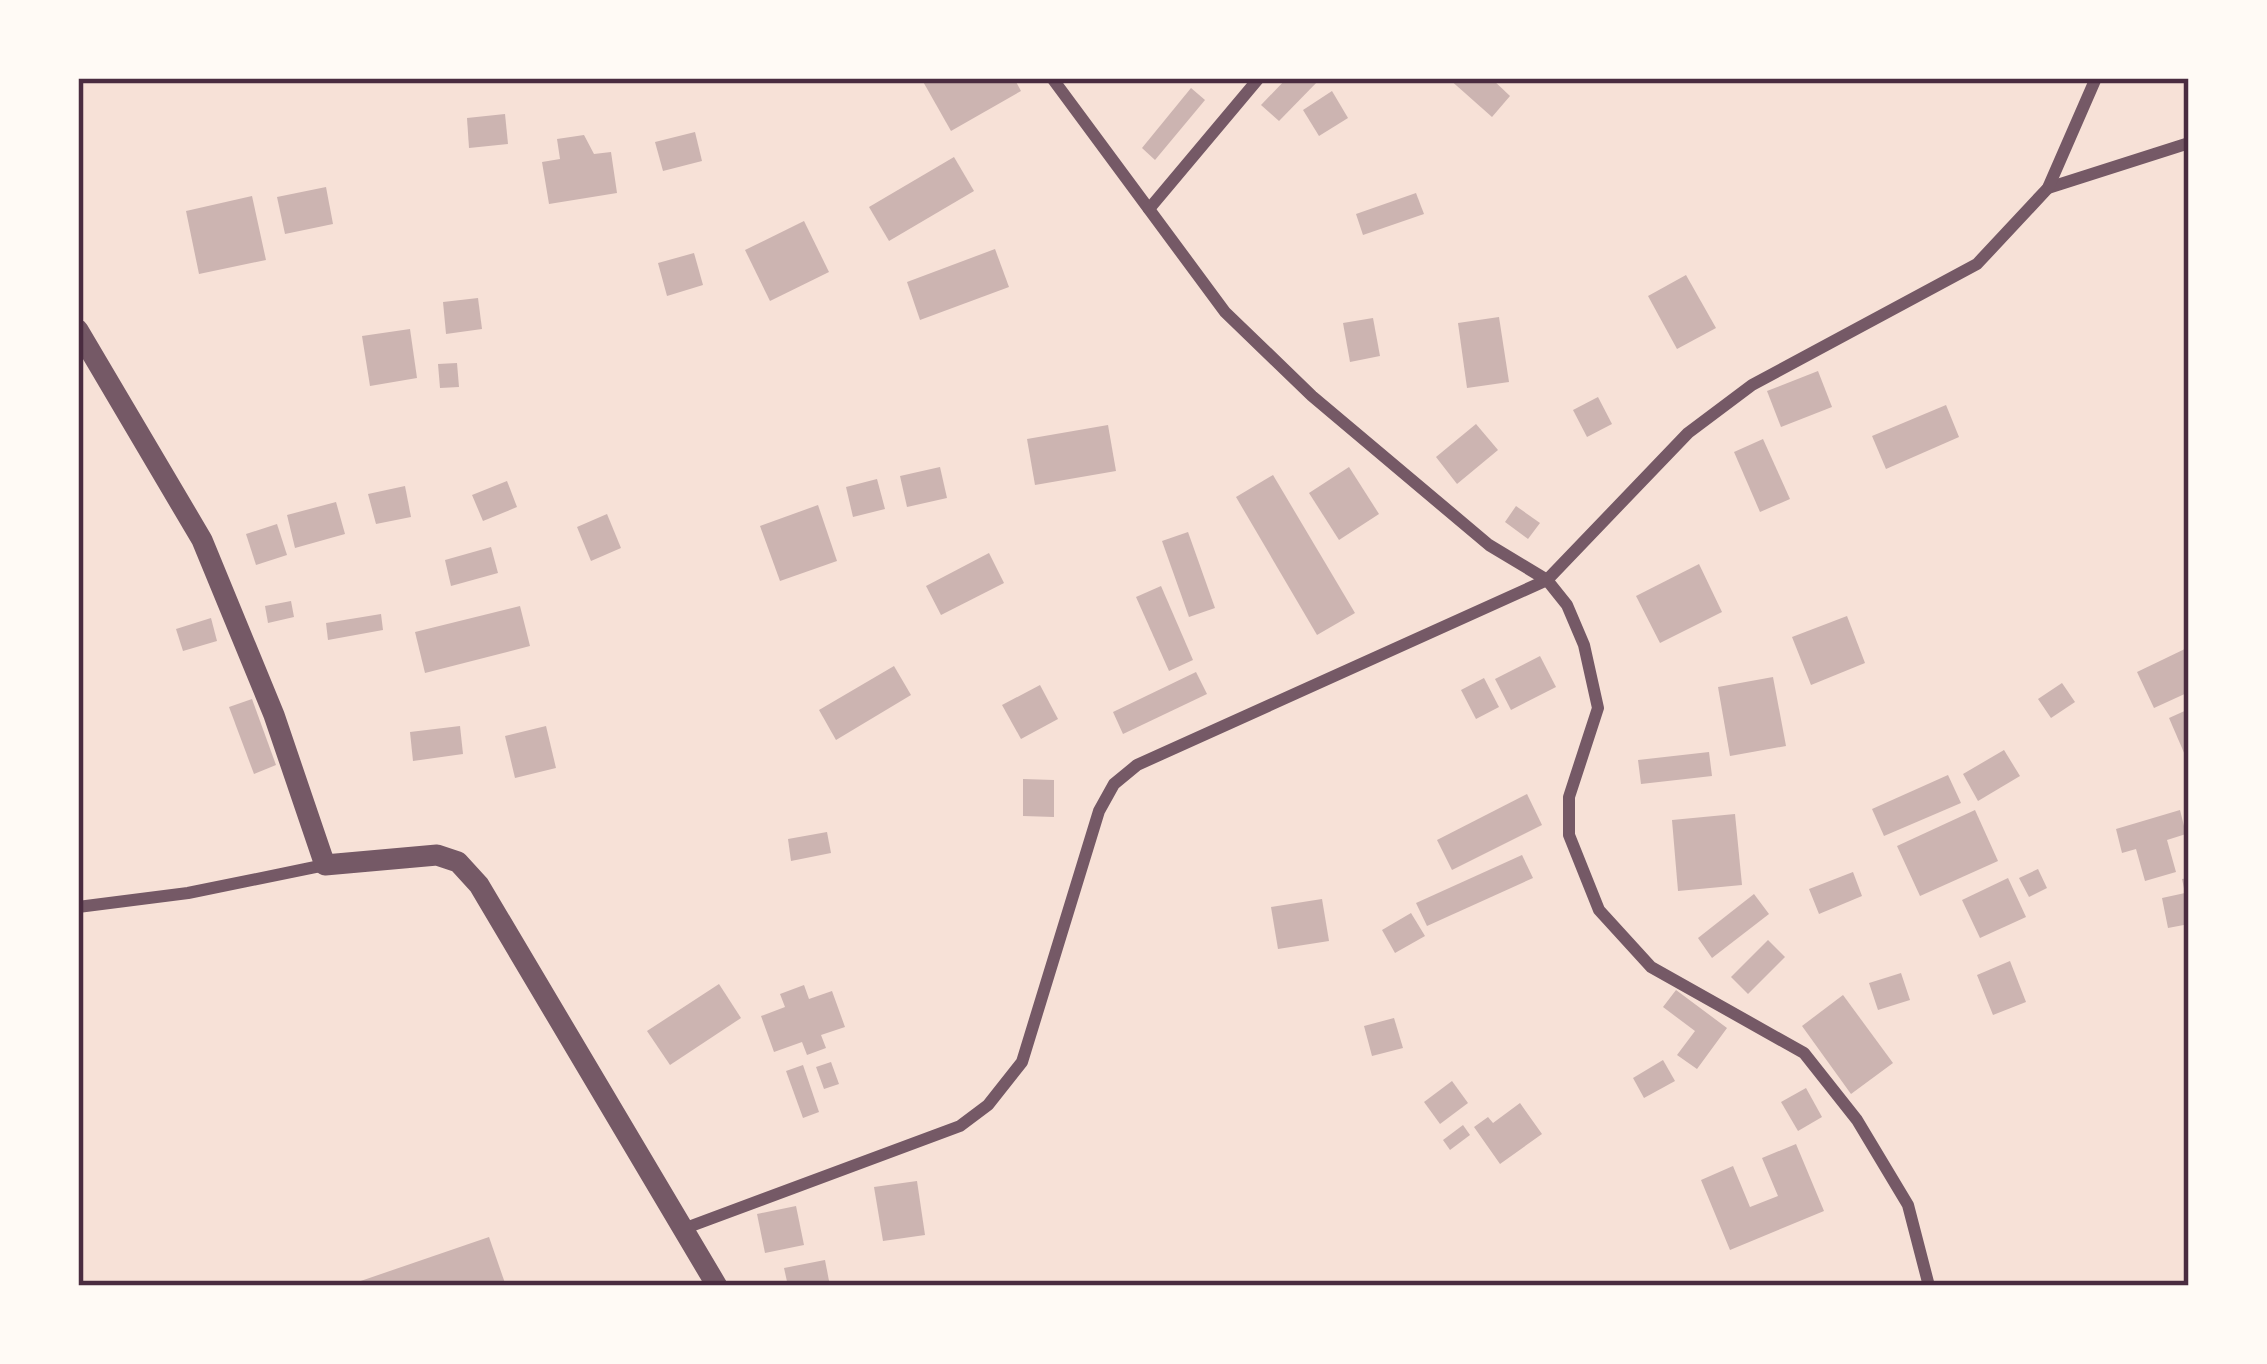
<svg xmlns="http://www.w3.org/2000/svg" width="2267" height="1364" viewBox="0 0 2267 1364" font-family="Manrope,sans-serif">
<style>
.building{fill:#ccb4b1}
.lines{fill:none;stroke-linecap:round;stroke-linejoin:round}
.minor{stroke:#755966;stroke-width:12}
.tertiary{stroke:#755966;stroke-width:21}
.neatline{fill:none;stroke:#4a2c40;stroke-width:4.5}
</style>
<rect width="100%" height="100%" fill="#f7e1d7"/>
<g class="building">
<polygon points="921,78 1014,78 1021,91 951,131"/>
<polygon points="1287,78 1321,78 1279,121 1261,105"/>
<polygon points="1448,78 1491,78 1510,96 1492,117"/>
<polygon points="1191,88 1205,100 1155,160 1142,148"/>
<polygon points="1332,91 1348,118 1319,136 1303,110"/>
<polygon points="505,114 508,144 469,148 467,118"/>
<polygon points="695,132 702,161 663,171 655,142"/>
<polygon points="584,135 594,154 611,152 617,193 549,204 542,162 560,159 557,139"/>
<polygon points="954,157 974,191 889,241 869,207"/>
<polygon points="326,187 333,224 285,234 277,197"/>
<polygon points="1416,193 1424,214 1363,235 1356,214"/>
<polygon points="252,196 266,260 199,274 186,211"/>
<polygon points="804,221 829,272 770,301 745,250"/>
<polygon points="995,249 1009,287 920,320 907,282"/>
<polygon points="694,253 703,285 667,296 658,263"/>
<polygon points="1686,275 1716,328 1677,349 1648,296"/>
<polygon points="478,298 482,329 446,334 443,302"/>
<polygon points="1499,317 1509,382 1467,388 1458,323"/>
<polygon points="1373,318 1380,356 1350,362 1343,323"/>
<polygon points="410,329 417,378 370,386 362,336"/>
<polygon points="457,363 459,387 440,388 438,364"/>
<polygon points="1818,371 1832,407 1781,427 1767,391"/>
<polygon points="1598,397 1612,424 1587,437 1573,410"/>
<polygon points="1946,405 1959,437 1886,469 1872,436"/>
<polygon points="1476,424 1498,450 1457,484 1436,457"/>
<polygon points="1108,425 1116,471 1035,485 1027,439"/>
<polygon points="1763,439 1790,499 1760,512 1734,452"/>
<polygon points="940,467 947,498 907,507 900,476"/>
<polygon points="1349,467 1379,514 1339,540 1309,493"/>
<polygon points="1273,475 1355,613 1317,635 1236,497"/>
<polygon points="877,479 885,509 853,517 846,487"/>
<polygon points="507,481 517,507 483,521 472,495"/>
<polygon points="405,486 411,517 376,524 368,494"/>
<polygon points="336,502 345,534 295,548 287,515"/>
<polygon points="818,505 837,561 780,581 760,526"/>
<polygon points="1516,506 1540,523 1528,539 1505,522"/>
<polygon points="607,514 621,548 591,561 577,527"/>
<polygon points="277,524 287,555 256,565 246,534"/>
<polygon points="1188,532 1215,608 1189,617 1162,541"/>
<polygon points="491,547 498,573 451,586 445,560"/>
<polygon points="989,553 1004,583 941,615 926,586"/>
<polygon points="1699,564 1722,612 1660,643 1636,596"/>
<polygon points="1161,586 1193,660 1169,671 1136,597"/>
<polygon points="291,601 294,617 268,623 265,606"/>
<polygon points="520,606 530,646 425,673 415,632"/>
<polygon points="381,614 383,630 328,640 326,623"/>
<polygon points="1847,616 1865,663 1811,685 1792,637"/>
<polygon points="211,618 217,641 183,651 176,629"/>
<polygon points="2189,647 2189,692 2154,708 2137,672"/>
<polygon points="1540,656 1556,687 1511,710 1495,679"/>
<polygon points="894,666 911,695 836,740 819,710"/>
<polygon points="1196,672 1207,694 1123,734 1113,712"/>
<polygon points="1773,677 1786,746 1730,756 1718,687"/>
<polygon points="1484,678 1499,707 1476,719 1461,690"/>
<polygon points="2062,683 2075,702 2051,718 2038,699"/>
<polygon points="1040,685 1058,719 1021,739 1002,705"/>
<polygon points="252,699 276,765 254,774 229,707"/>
<polygon points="2189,709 2189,753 2185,755 2169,718"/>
<polygon points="460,726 463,754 413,761 410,732"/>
<polygon points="546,726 556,768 515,778 505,736"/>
<polygon points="2004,750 2020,776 1978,801 1963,774"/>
<polygon points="1709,752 1712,776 1641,784 1638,760"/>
<polygon points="1948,775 1961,803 1884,836 1872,809"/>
<polygon points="1023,779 1054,780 1054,817 1023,816"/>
<polygon points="1527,794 1542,825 1452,870 1437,840"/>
<polygon points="1975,810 1998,861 1920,896 1897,846"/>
<polygon points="2180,810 2186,834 2167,840 2176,872 2145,881 2136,849 2122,853 2116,829"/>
<polygon points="1735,814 1742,885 1678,891 1672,820"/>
<polygon points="827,832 831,853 791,861 788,839"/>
<polygon points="1522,855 1533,878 1427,926 1416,903"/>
<polygon points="2038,869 2047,888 2029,897 2019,878"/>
<polygon points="1853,872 1862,896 1819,914 1809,889"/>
<polygon points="2008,878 2026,917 1980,938 1962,900"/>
<polygon points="2189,878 2189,924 2168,928 2162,898 2185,893 2182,879"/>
<polygon points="1754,894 1769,914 1712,958 1698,938"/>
<polygon points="1322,899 1329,941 1278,949 1271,907"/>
<polygon points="1411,913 1425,936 1395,953 1382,930"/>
<polygon points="1768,940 1785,957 1748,994 1731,977"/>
<polygon points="2010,961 2026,1002 1993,1015 1977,975"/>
<polygon points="1901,973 1910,1000 1878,1010 1869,983"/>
<polygon points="719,984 741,1018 670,1065 647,1031"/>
<polygon points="804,985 809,999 832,991 845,1027 821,1035 826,1048 807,1055 802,1042 774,1052 761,1016 785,1007 780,994"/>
<polygon points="1676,990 1727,1028 1697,1069 1677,1055 1695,1031 1663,1007"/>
<polygon points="1843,995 1893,1063 1851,1094 1802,1026"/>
<polygon points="1394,1018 1403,1048 1372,1056 1364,1026"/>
<polygon points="1663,1060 1675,1081 1644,1098 1633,1078"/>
<polygon points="831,1062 839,1084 824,1089 816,1067"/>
<polygon points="803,1065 819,1112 803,1118 786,1071"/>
<polygon points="1452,1081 1468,1103 1440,1124 1424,1102"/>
<polygon points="1806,1088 1822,1117 1798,1131 1781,1102"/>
<polygon points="1520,1103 1542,1134 1500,1164 1474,1127 1488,1117 1493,1123"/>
<polygon points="1463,1125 1470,1135 1450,1150 1443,1140"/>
<polygon points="1796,1144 1824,1211 1730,1250 1701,1180 1733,1166 1750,1207 1778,1196 1762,1158"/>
<polygon points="917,1181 925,1235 883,1241 874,1187"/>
<polygon points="796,1206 804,1245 765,1253 757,1214"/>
<polygon points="489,1237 506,1286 349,1286 349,1285"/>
<polygon points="825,1260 830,1286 788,1286 784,1268"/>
</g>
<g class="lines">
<g class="minor">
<polyline points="1052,78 1225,312 1312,396 1489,545 1547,580 1567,605 1584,645 1598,708 1569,797 1569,835 1599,910 1651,967 1804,1053 1857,1120 1908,1205 1929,1286"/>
<polyline points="2048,188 2189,143"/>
<polyline points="1149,209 1259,78"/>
<polyline points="78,907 188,893 325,865"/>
<polyline points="683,1229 960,1126 988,1105 1022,1062 1099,811 1114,784 1137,765 1547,580 1688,433 1752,385 1977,264 2048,188 2096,78"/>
</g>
<polyline class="tertiary" points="78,330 202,540 274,715 325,865 437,855 458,862 479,885 717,1286"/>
</g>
<rect width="2267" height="1364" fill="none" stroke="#fffaf5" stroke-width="162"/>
<rect x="81" y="81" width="2105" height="1202" class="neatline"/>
</svg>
